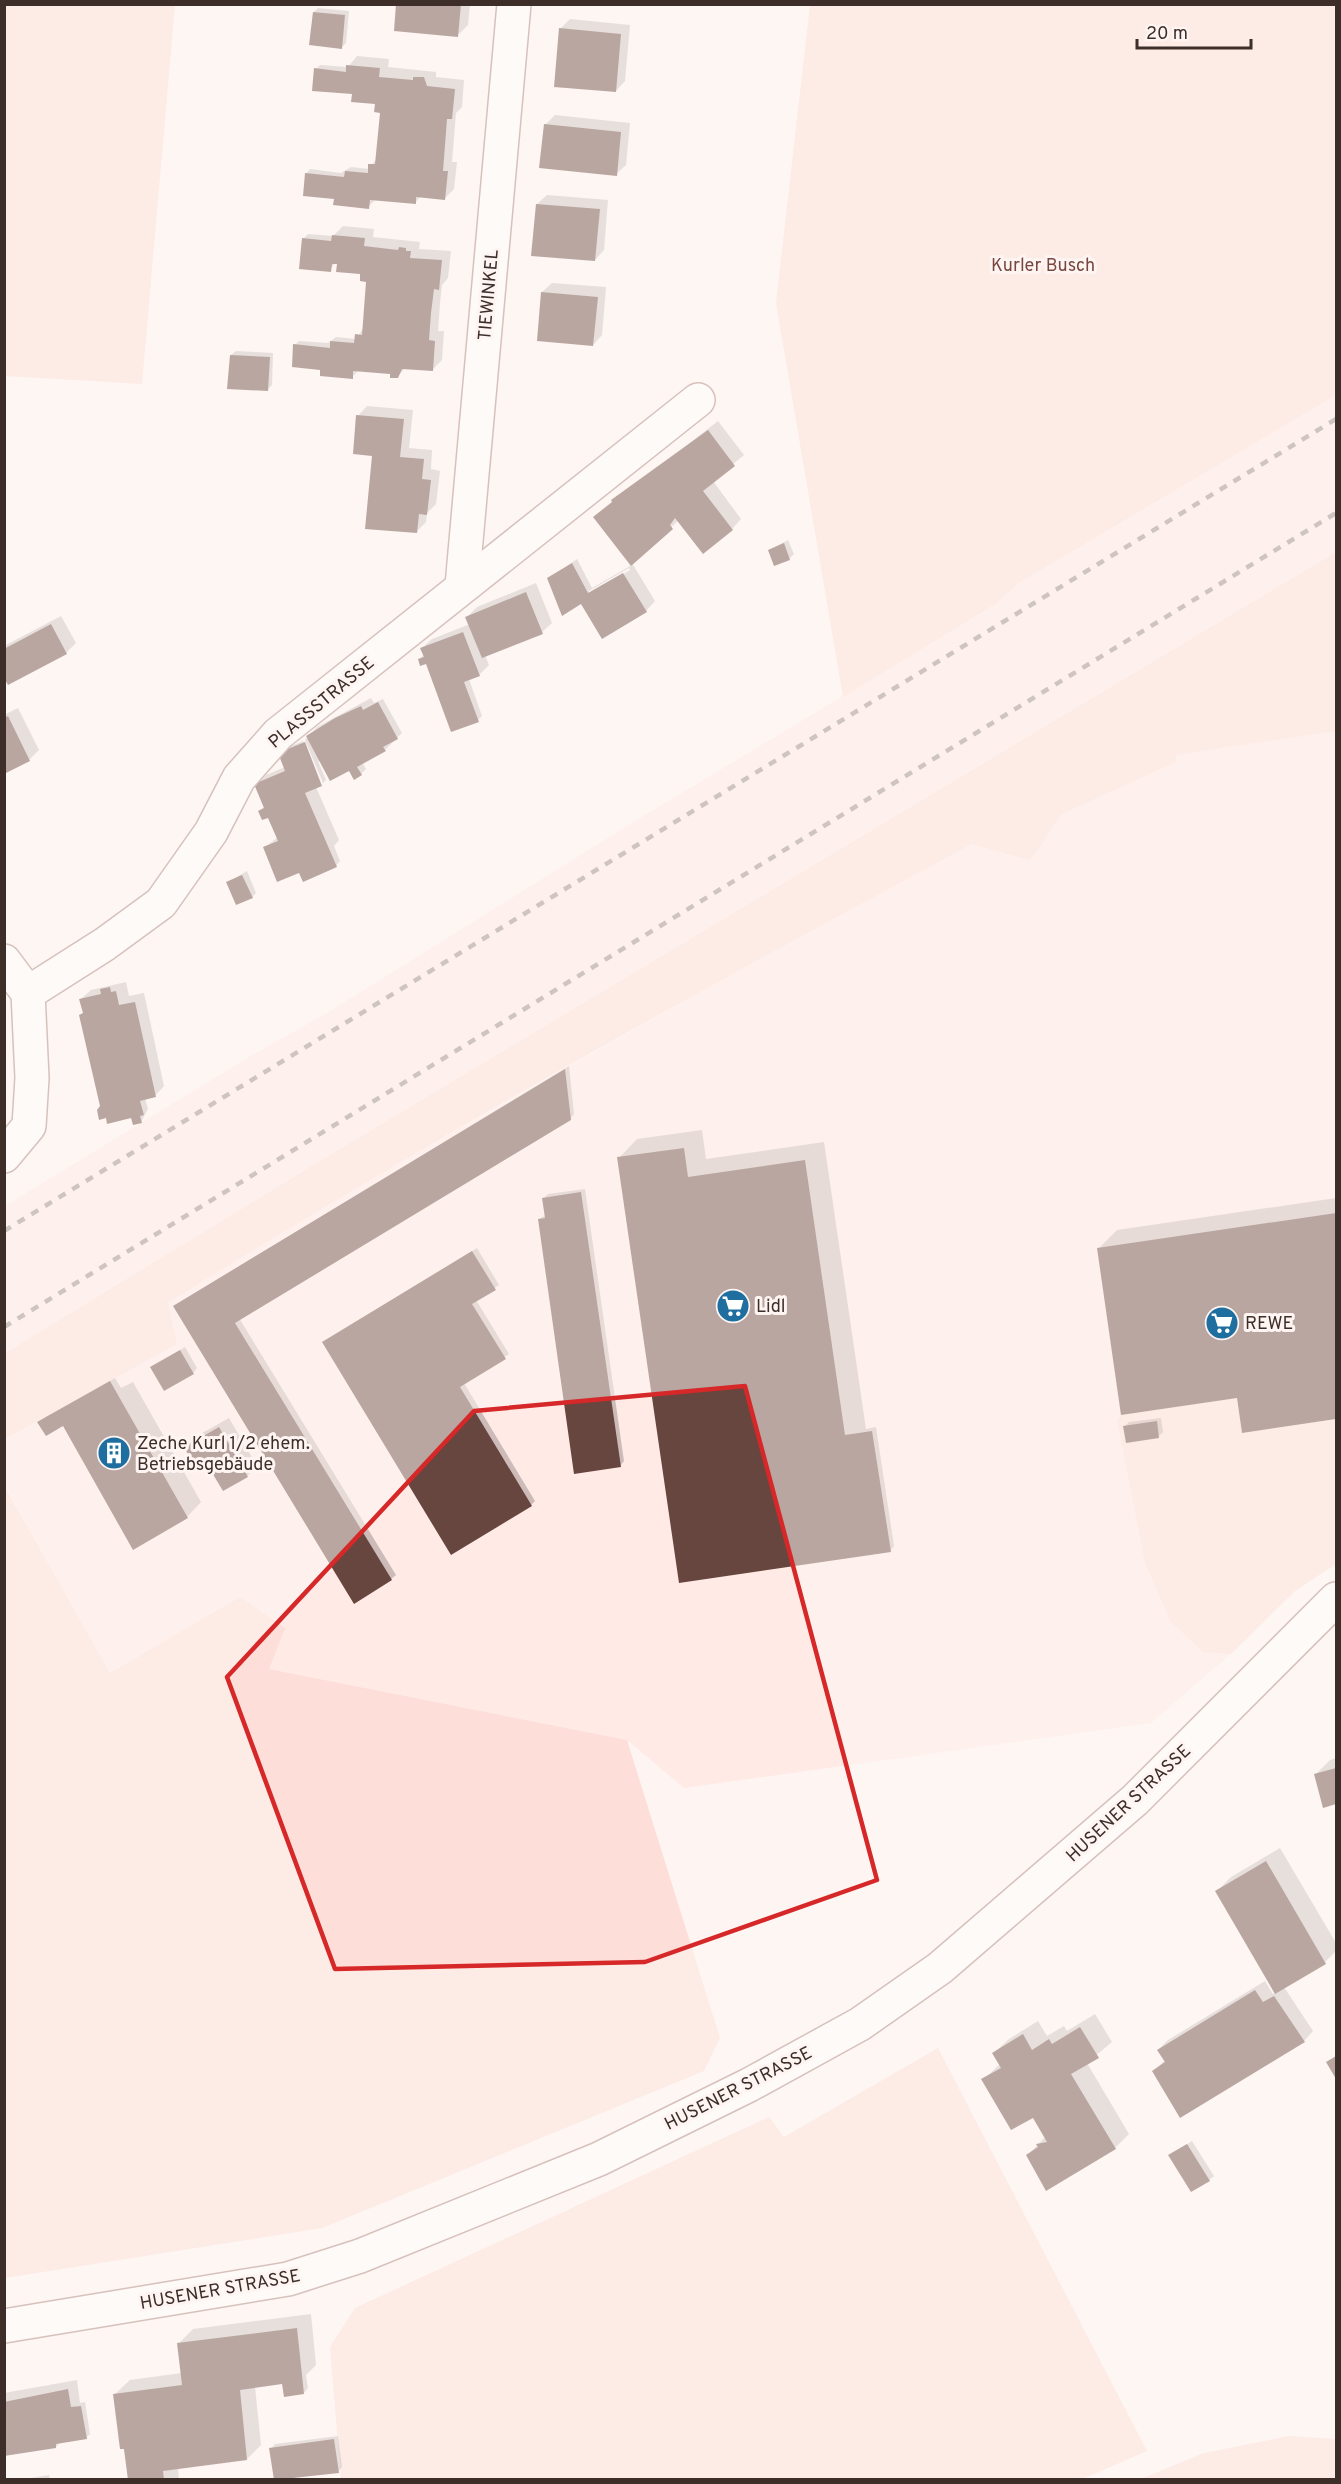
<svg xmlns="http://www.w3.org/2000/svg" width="1341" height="2484" viewBox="0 0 1341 2484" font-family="Overpass,sans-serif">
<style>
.built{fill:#ffeae6}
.green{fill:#fdded8}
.shadow{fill:#0003;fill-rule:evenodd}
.building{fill:#67463f}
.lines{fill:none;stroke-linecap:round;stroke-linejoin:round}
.minor-casing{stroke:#a8827b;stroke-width:36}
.tertiary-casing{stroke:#a8827b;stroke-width:36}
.minor{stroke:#fff;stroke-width:33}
.tertiary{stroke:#fff;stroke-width:33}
.rail{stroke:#958885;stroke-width:4.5;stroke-dasharray:8 8;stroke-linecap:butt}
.marked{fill:none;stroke:#d62828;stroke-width:4.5;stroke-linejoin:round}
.labels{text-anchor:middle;stroke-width:6;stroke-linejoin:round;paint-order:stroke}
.park-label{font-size:18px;fill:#78463d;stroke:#fef5f3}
.street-label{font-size:18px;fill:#3d2e2a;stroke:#fef5f3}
.poi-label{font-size:18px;fill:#3d2e2a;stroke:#fef5f3;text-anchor:start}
</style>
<rect width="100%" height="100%" fill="#fef5f3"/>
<g class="built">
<polygon points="1336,395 1336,552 315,1164 5,1353 5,1206 254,1054 327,1013 632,823 997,603 1019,583"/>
<polygon points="1336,631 1336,1564 1295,1591 1231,1654 1151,1723 684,1788 627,1740 269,1669 240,1597 110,1674 5,1485 4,1439 177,1344 168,1303 335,1199 783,945 972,844"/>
</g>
<g class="green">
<polygon points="4,5 175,5 142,384 5,376"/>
<polygon points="810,5 1336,5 1336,395 1019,583 997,603 843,697 776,303"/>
<path d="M1336,552V731L1176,755V762L1062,814C1049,828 1043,848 1029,860L972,844C700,990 430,1139 168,1303L177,1344L5,1439V1353L315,1164Z"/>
<polygon points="1237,1398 1242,1433 1336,1419 1336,1564 1295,1591 1231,1654 1203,1652 1171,1622 1145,1563 1117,1420 1121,1415"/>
<polygon points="4,1485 110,1673 240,1597 285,1628 269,1669 627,1740 720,2038 704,2071 322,2228 5,2278"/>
<polygon points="938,2048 1147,2451 1080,2480 341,2479 330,2347 355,2308 769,2117 784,2137"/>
<polygon points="1289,2436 1336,2439 1336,2479 1141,2479 1204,2453"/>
</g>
<g class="shadow">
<polygon points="398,4 470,4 468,25 458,35"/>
<polygon points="318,8 349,11 346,43 342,47 314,12"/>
<polygon points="570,19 630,25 625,81 616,91 560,29"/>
<polygon points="357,56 389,59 388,67 436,72 436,77 464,80 462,107 456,113 452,162 457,162 454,189 445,198 421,196 415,203 376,199 368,207 335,197 306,174 310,169 341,173 351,167 369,169 377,158 382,112 377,100 353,93 316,69 320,65 348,67"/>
<polygon points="555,115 630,123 626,165 616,174 545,125"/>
<polygon points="547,195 608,200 604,250 595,260 537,204"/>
<polygon points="343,226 374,229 373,237 420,242 419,249 451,251 448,278 442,285 440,303 438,331 444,331 442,360 432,370 406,367 397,377 392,373 359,370 352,377 322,366 295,345 299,341 328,343 336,337 356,339 364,327 368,281 362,270 335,263 330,270 303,239 308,234 333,236"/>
<polygon points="552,283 606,287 602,335 593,345 542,292"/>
<polygon points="236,351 273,353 272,385 267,390 231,355"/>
<polygon points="367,406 413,410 409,448 432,450 431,469 440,471 436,504 427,513 426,522 416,532 373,455 358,416"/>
<path d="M718,421L744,455L713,481L741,519L732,529L679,520L632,563L655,601L646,611L582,602L549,579L577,559L592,588L632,565L595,517ZM629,568L630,570L589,595V591Z"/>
<polygon points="788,540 794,554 789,559 769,550"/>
<polygon points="536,583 552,623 542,632 485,655 489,665 479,675 469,679 482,716 478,720 427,662 419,660 424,654 422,648 432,639 470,624 467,617 477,607"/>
<polygon points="61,616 76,643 66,653 4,675 4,646"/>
<polygon points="371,698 374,703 383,699 402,733 385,750 362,762 366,769 361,774 318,761 326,780 323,783 305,740 317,727"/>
<polygon points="18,708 39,750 29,760 4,772 4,715"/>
<polygon points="303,741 320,785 316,787 339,840 334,846 340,861 336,866 300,871 264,848 278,837 269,816 260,811 265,806 256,785 266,775 285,767 284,749"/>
<polygon points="247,871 256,893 252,897 228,882"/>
<polygon points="126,982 129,996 144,993 164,1086 155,1096 145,1098 148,1109 141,1122 132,1117 107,1116 101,1108 81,999 91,990"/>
<polygon points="569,1066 574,1114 570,1119 239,1318 396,1575 391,1579 174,1306"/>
<polygon points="702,1130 706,1159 824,1142 866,1429 876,1427 894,1546 890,1551 619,1158 637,1139"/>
<polygon points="585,1189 624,1461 620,1466 539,1219 546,1215 544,1198 548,1194"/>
<polygon points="1336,1198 1336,1417 1243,1431 1238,1397 1098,1249 1117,1230"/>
<polygon points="477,1248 499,1285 476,1300 509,1354 464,1383 535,1501 531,1505 324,1342"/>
<polygon points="185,1347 197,1368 193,1373 152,1367"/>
<polygon points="115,1378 121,1388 133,1382 201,1502 187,1517 63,1425 44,1418"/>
<polygon points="229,1418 257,1466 247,1476 209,1464 186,1447 195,1437"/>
<polygon points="1161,1418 1163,1432 1159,1436 1124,1427 1129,1422"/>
<polygon points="1336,1758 1336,1802 1324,1806 1315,1775 1330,1760"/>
<polygon points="1280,1848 1336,1943 1336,1951 1325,1962 1284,1987 1313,2031 1304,2041 1154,2071 1165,2060 1158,2050 1168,2040 1265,1981 1273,1994 1276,1992 1217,1891 1231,1877"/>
<polygon points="1095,2014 1112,2042 1087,2063 1129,2134 1115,2148 1028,2155 1046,2136 1033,2116 983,2080 1000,2064 994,2053 1009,2039 1038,2021 1047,2036 1064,2026 1067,2031"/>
<polygon points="1192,2141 1214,2176 1209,2180 1170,2155"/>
<polygon points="311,2314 316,2365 306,2375 308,2388 304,2393 286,2382 255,2387 261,2445 247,2459 178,2467 179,2480 129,2480 115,2394 130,2380 182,2373 178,2344 193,2329"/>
<polygon points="77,2380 80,2403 85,2402 90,2434 86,2438 61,2441 56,2447 4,2454 4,2393"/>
<polygon points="338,2436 342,2467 338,2472 275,2480 271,2449 275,2444"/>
<polygon points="49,2475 50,2480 19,2480"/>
</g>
<g class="building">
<polygon points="396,4 461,4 458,37 394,31"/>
<polygon points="313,12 345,15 342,49 309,45"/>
<polygon points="559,28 621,34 616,92 554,87"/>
<polygon points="346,65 380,68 379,77 413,80 413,77 424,77 427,86 455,89 452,119 447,119 443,171 448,171 445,200 416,197 416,204 370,200 369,209 333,205 334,199 303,196 305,173 344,177 345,171 368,173 368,164 375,164 380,113 374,112 375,104 351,102 352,94 312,91 314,68 346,72"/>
<polygon points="544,124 621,132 617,176 539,168"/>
<polygon points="536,204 600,209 595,261 531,256"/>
<polygon points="332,235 365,238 364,246 398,250 399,247 406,248 406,251 411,251 410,258 442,260 439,290 434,289 431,313 429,340 435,341 433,371 402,369 398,378 390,378 390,374 353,371 353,379 320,376 320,370 292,367 293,344 330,348 330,341 354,343 355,334 362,335 366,282 360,281 360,274 336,272 337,264 332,264 331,272 299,269 302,238 331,241"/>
<polygon points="541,292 598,297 593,346 537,341"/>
<polygon points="230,355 270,357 268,391 227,389"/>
<polygon points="356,415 404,419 400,457 424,459 422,479 431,480 427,515 419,514 417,533 365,529 372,456 353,454"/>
<polygon points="708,430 735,466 703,491 733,530 703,554 675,518 670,525 673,529 631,566 593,517 612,502 611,500"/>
<polygon points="784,543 790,560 774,566 768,550"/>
<polygon points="572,563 588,593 623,573 647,612 602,639 581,604 562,616 547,578"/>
<polygon points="526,592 543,634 482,658 465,617"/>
<polygon points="51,624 67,654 8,685 4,678 4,649"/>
<polygon points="463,632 480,676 464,682 479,722 451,732 426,664 420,666 418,659 424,657 420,648"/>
<polygon points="378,702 398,739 383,747 386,751 357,767 362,775 354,780 349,771 330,781 306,736 335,718 361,706 363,710"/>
<polygon points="8,716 30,761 4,774 4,718"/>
<polygon points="305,742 322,786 305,793 337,867 303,882 299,873 277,882 263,847 278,841 268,818 262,820 258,811 264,808 254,784 285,771 278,753"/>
<polygon points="242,875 253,898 236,905 226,882"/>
<polygon points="110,987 111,992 116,991 119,1005 135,1002 156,1097 140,1101 144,1115 140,1116 142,1123 133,1125 131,1118 107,1124 106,1118 99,1120 97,1110 100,1106 79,1015 83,1013 79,999 101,994 100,989"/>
<polygon points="565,1069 571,1120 235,1323 392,1580 354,1604 173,1306"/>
<polygon points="684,1148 688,1177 805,1160 845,1435 872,1431 891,1552 679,1583 617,1157"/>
<polygon points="581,1192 621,1467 574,1474 538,1219 545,1218 542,1198"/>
<polygon points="1336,1213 1336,1419 1242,1433 1237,1398 1121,1415 1097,1248"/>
<polygon points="472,1251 496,1290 472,1304 506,1359 460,1387 532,1506 451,1555 322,1342"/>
<polygon points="180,1350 194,1374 164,1391 150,1367"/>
<polygon points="110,1381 188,1518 133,1550 63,1426 46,1436 37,1422"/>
<polygon points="1157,1421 1159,1438 1126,1443 1123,1426"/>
<polygon points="219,1427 248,1477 223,1491 208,1466 198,1472 184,1447"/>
<polygon points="1336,1768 1336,1804 1323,1808 1314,1774"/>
<polygon points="1266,1861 1326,1964 1275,1994 1215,1891"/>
<polygon points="1255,1990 1263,2002 1274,1996 1305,2042 1180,2118 1152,2071 1165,2062 1157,2050"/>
<polygon points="1080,2027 1099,2058 1071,2074 1116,2149 1046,2191 1026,2155 1038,2147 1036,2144 1047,2142 1033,2118 1011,2130 981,2079 1001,2068 992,2053 1023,2034 1032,2050 1049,2039 1052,2044"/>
<polygon points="1336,2056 1336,2079 1326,2062"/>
<polygon points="1187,2144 1210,2181 1191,2192 1168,2155"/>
<polygon points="297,2328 304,2394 284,2397 282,2384 240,2390 247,2460 163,2471 164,2480 128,2480 124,2449 120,2449 113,2394 182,2385 177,2343"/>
<polygon points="68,2389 71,2407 81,2406 87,2439 56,2444 56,2448 4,2456 4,2402"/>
<polygon points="334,2439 339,2473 274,2480 269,2448"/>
</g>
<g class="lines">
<defs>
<g id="minor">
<polyline points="462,586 514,4"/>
<polyline points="4,961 28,993"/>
<polyline points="28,993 105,944 161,903 211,832 239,778 278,734 698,400"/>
<polyline points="4,1156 29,1126 32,1078 28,993"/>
</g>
<polyline id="tertiary" points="4,2326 288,2279 360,2256 599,2159 749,2085 860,2024 940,1968 1135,1800 1336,1599"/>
</defs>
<use href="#minor" class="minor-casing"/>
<use href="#tertiary" class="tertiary-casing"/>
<use href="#minor" class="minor"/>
<use href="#tertiary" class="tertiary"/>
<g class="rail">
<polyline points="4,1231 1336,419"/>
<polyline points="4,1327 1336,513"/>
</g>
</g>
<path d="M0 0H1341V2484H0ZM745,1386L877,1880L645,1962L335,1969L227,1677L474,1411Z" fill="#fef5f3" fill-opacity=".55" fill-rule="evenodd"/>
<path class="marked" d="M745,1386L877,1880L645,1962L335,1969L227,1677L474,1411Z"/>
<defs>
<symbol id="supermarket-disc" viewBox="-11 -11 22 22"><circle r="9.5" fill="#1e6fa0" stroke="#fef5f3"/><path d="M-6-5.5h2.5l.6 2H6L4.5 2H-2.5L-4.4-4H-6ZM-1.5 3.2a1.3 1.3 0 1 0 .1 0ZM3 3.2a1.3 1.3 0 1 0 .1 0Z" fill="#fff"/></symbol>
<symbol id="building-disc" viewBox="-11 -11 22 22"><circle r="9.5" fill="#1e6fa0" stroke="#fef5f3"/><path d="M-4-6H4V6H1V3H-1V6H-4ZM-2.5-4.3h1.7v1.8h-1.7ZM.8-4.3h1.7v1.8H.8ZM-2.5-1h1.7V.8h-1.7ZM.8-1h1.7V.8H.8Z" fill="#fff"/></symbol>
</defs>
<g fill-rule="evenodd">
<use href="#supermarket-disc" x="714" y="1287" width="38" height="38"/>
<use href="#supermarket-disc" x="1203" y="1304" width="38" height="38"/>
<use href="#building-disc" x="95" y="1434" width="38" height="38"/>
</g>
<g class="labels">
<g class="park-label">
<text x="1043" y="271">Kurler Busch</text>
</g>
<g class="street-label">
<text transform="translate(488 295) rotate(-85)" y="6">TIEWINKEL</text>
<text transform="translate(321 702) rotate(-40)" y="6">PLASSSTRASSE</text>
<text transform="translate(1128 1803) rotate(-43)" y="6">HUSENER STRASSE</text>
<text transform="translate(738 2088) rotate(-27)" y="6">HUSENER STRASSE</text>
<text transform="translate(220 2289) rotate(-10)" y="6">HUSENER STRASSE</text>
</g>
<g class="poi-label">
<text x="756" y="1312">Lidl</text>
<text x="1245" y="1329">REWE</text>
<text x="137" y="1449">Zeche Kurl 1/2 ehem.<tspan x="137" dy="21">Betriebsgebäude</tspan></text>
</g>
</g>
<rect width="1341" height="2484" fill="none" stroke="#3d2e2a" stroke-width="12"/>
<path d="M1137 39v9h114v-9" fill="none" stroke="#3d2e2a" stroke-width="3"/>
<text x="1146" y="39" font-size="18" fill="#3d2e2a" stroke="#fef5f3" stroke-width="4.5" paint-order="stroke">20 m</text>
</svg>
